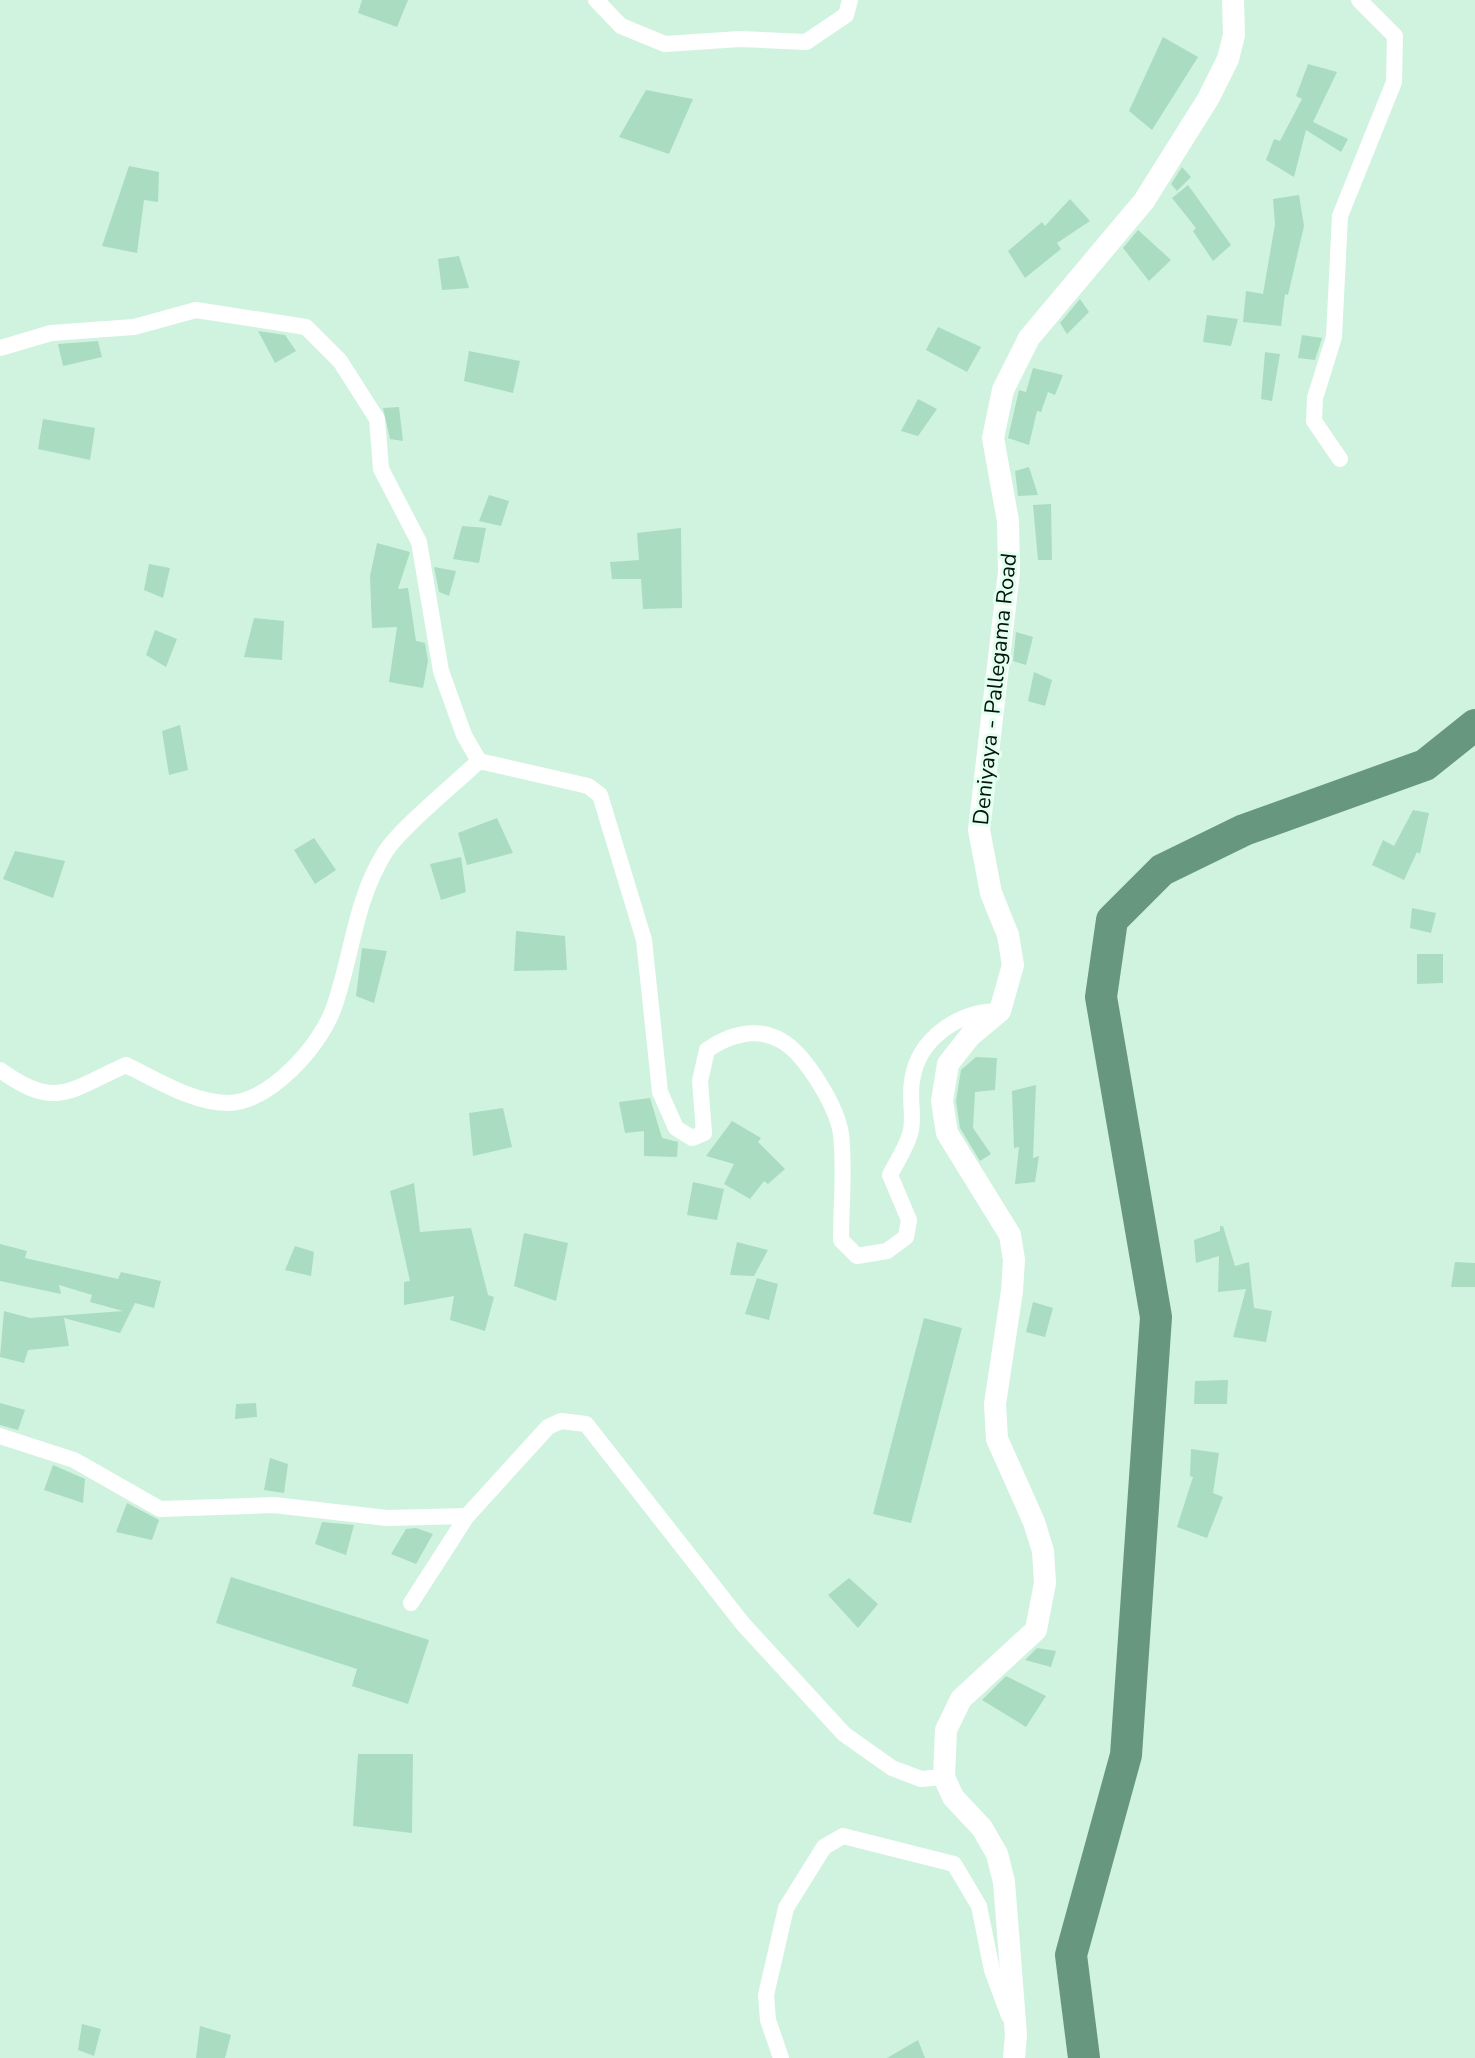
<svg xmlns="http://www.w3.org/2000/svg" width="1475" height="2058" viewBox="0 0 1475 2058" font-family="'Nunito Sans',sans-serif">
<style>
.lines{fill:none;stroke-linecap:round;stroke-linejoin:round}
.river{stroke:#67987f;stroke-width:32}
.building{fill:#a9dcc1}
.minor{stroke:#fff;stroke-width:16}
.secondary{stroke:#fff;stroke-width:22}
.labels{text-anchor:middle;stroke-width:6;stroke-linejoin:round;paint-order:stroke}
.street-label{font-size:22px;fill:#07130d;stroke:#e2ffef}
</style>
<rect width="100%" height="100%" fill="#d0f3e0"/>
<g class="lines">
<polyline class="river" points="1084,2058 1071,1955 1126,1755 1156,1317 1101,997 1112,920 1162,870 1244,830 1425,765 1475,725"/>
</g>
<g class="building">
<polygon points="362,0 408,0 397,27 358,13"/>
<polygon points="1163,37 1198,57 1152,130 1129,111"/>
<polygon points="1308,64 1337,72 1313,122 1348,139 1341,152 1306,130 1294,177 1266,160 1274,139 1280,141 1302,99 1296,96"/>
<polygon points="646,90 693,99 669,154 619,137"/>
<polygon points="129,166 159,172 158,202 144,200 137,253 102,246"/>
<polygon points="1182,167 1191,177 1177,191 1171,184"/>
<polygon points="1188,185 1231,245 1213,261 1193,231 1196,228 1172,198"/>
<polygon points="1299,195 1304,226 1288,295 1285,294 1281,326 1243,322 1246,291 1263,294 1275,224 1273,199"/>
<polygon points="1070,199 1090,221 1057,243 1061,249 1025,278 1008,251 1042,222 1045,226"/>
<polygon points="1138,230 1171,260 1149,281 1123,248"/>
<polygon points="459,256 469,288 442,290 438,259"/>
<polygon points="1080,299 1089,312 1067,334 1060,323"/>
<polygon points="1207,315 1238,319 1231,346 1203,342"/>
<polygon points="938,327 981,347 967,372 926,350"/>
<polygon points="258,331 285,335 296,351 275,363"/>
<polygon points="1302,335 1322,338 1315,360 1298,358"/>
<polygon points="98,341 102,357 63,366 58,344"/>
<polygon points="469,351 520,361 513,393 464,381"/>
<polygon points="1265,352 1280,354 1272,401 1261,399"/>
<polygon points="1033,368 1063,375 1055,395 1048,392 1041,412 1037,411 1029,445 1008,438 1019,390 1026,392"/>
<polygon points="918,399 937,409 918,436 901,431"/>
<polygon points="399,407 403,441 390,439 383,408"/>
<polygon points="43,419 95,428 90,460 38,449"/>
<polygon points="1029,467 1038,495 1018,496 1015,471"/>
<polygon points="489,495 509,501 501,526 479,521"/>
<polygon points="1051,504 1052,560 1038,560 1033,505"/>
<polygon points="462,526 486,528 479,563 453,559"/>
<polygon points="681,528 682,608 643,609 641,579 612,579 610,562 639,560 637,533"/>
<polygon points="377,543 410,552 398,589 408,588 416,641 425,643 428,661 423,688 389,682 397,627 372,628 370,576"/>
<polygon points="149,564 170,568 163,598 144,590"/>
<polygon points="434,567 456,571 449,596 439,592"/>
<polygon points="254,618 284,621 282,660 244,657"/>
<polygon points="155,630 177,639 166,667 146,655"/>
<polygon points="1016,632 1033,637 1026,665 1013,661"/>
<polygon points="1034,672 1052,680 1045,706 1028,701"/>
<polygon points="180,725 188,770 169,775 162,731"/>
<polygon points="1413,810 1429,813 1420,854 1417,852 1404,880 1372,865 1383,840 1394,846"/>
<polygon points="497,818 513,853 467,865 458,833"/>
<polygon points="314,838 336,870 315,884 294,850"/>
<polygon points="15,851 65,861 53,898 3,879"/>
<polygon points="461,857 466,892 441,900 430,864"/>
<polygon points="1412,908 1436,913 1431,933 1410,928"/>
<polygon points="516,931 565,936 567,970 514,971"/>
<polygon points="362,948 387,951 374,1003 356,996"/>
<polygon points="1417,954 1443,954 1443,983 1417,984"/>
<polygon points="976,1057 997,1058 995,1090 975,1092 973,1128 991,1154 980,1161 960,1128 956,1101 961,1070"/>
<polygon points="1036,1085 1033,1158 1039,1156 1035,1182 1015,1184 1019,1147 1014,1148 1012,1091"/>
<polygon points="650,1098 662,1138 678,1142 677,1157 644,1156 644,1131 625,1133 619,1102"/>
<polygon points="503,1108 512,1147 473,1156 469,1113"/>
<polygon points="732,1121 761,1138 758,1142 785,1169 768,1184 764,1181 750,1199 724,1184 734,1164 706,1156"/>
<polygon points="693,1182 724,1189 717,1220 687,1215"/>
<polygon points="414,1183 420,1232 471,1228 488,1295 494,1297 485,1331 450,1320 454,1296 404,1305 404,1282 410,1281 390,1191"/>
<polygon points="1220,1226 1223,1226 1235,1266 1249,1262 1254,1308 1272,1311 1266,1342 1233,1337 1246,1289 1218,1292 1219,1256 1196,1263 1194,1240 1220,1231"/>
<polygon points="524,1233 568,1243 556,1301 514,1286"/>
<polygon points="737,1242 768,1250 754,1276 730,1275"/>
<polygon points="0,1244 27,1251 25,1258 118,1279 121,1272 161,1281 154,1308 135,1303 120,1333 64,1318 69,1346 28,1350 24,1363 0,1357 4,1311 30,1318 123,1311 90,1302 92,1295 59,1285 61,1294 0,1281"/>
<polygon points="295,1246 314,1252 311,1276 285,1270"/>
<polygon points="1455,1262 1475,1263 1475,1287 1451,1287"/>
<polygon points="757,1278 778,1284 769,1320 745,1314"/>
<polygon points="1033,1302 1053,1308 1045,1337 1026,1332"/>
<polygon points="924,1318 962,1328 911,1523 873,1514"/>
<polygon points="1228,1380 1227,1404 1194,1404 1195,1381"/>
<polygon points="0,1403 25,1410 18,1430 0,1425"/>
<polygon points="256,1403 257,1417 235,1419 236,1404"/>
<polygon points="1191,1449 1219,1453 1213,1493 1223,1497 1207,1538 1177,1527 1193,1477 1190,1476"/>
<polygon points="270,1458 288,1464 284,1493 264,1490"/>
<polygon points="53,1465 85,1479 83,1503 44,1490"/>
<polygon points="127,1503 159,1520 152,1540 116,1532"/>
<polygon points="322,1522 354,1525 346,1555 315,1544"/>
<polygon points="416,1528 433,1534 416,1564 391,1554 406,1529"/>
<polygon points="231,1577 429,1640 408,1704 352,1686 357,1669 216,1623"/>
<polygon points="849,1578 878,1604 858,1628 828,1595"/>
<polygon points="1037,1648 1056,1651 1051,1667 1025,1660"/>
<polygon points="1006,1676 1046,1696 1026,1727 982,1700"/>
<polygon points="358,1754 413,1754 412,1833 353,1826"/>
<polygon points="82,2024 101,2029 94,2056 78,2050"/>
<polygon points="200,2026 231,2035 225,2058 196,2058"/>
<polygon points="918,2040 925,2058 887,2058"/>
</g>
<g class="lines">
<g class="minor">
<polyline points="596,0 621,26 665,44 740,39 806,42 846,15 850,0"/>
<path d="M0,348L51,333L134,327L196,310L306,327L340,361L377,419L381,469L419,542L441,671L464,735L479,761L588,786L600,795L644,940L660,1092L676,1128L692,1138L704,1133L700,1081L707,1050C728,1035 757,1026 782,1041C806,1055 837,1107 841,1134C845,1168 841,1206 841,1240L857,1256L887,1251L906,1237L909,1220L890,1175C897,1161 908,1145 911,1130C914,1114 909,1097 912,1081C918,1038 959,1011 1000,1011"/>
<polyline points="1340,459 1314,421 1315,398 1334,337 1340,216 1394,82 1395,36 1359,0"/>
<path d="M0,1070C56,1110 68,1091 126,1065C157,1080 193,1103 228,1103C270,1102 319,1047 333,1010C352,958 354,903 384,854C398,830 456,783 479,761"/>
<polyline points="0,1436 74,1460 160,1509 274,1505 387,1518 467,1516"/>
<polyline points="411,1603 467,1516 548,1427 561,1421 586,1424 743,1624 844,1734 892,1768 921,1779 944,1777"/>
<polyline points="781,2058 768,2020 766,1995 786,1908 824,1847 843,1836 954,1864 979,1906 992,1970 1009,2016"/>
</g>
<polyline class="secondary" points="1014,2058 1016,2035 1004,1882 997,1854 982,1828 953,1797 944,1777 946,1730 961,1699 1036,1630 1045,1583 1043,1551 1034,1522 997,1439 995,1404 1012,1291 1014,1260 1010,1235 947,1133 942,1101 948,1064 970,1036 1000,1011 1013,965 1008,935 991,893 979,830 1009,572 1008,521 993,438 1003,390 1029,338 1144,201 1208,99 1228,59 1234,35 1233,0"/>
</g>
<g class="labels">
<g class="street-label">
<text transform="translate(994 689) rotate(-84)" y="8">Deniyaya - Pallegama Road</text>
</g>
</g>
</svg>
